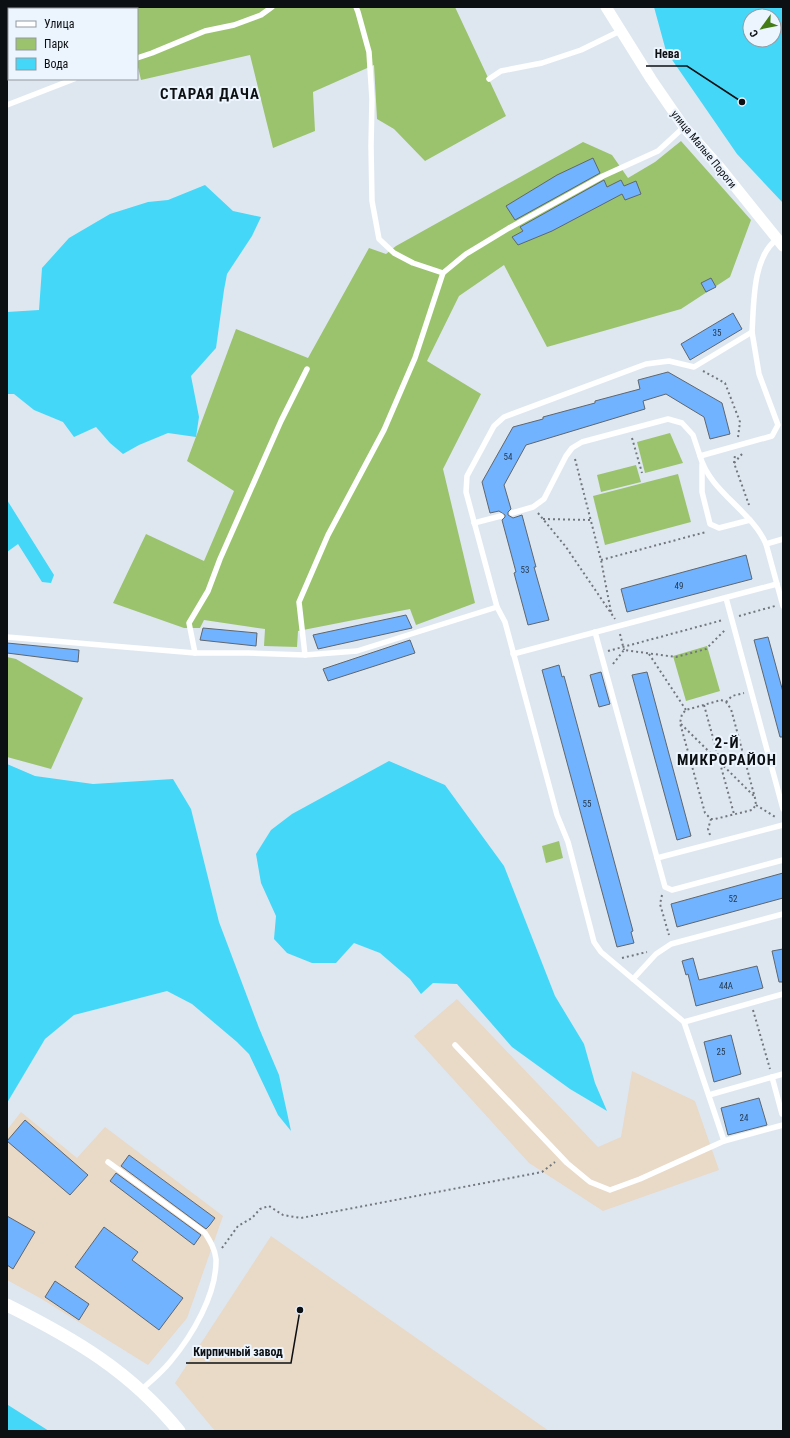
<svg xmlns="http://www.w3.org/2000/svg" width="790" height="1438" viewBox="0 0 790 1438" font-family="'Roboto Condensed',sans-serif">
<style>
.industrial{fill:#e9d9c7}
.green{fill:#9bc36d}
.water{fill:#44d7f8;fill-rule:evenodd}
.building{fill:#71b3fe;stroke:#5f666e}
.lines{fill:none;stroke-linecap:round;stroke-linejoin:round}
.path{stroke:#71777d;stroke-width:2;stroke-dasharray:2 3;stroke-linecap:butt}
.service{stroke:#fff;stroke-width:5.5}
.minor{stroke:#fff;stroke-width:11}
.tertiary{stroke:#fff;stroke-width:13}
.labels{text-anchor:middle;stroke-width:4;stroke-linejoin:round;paint-order:stroke}
.number-label{font-size:9px;fill:#26394e}
.street-label{font-size:11px;fill:#0d1013;stroke:#ecf4fe}
.district-label{font-size:15px;font-weight:bold;letter-spacing:1px;fill:#0d1013;stroke:#ecf4fe}
.leader{fill:none;stroke:#0d1013;stroke-width:1.5}
.callout-dot{fill:#0d1013;stroke:#ecf4fe;stroke-width:1.5}
.callout-label{font-size:12px;text-anchor:middle;font-weight:bold;fill:#0d1013;stroke:#ecf4fe;stroke-width:4;stroke-linejoin:round;paint-order:stroke}
</style>
<rect width="100%" height="100%" fill="#dee7f0"/>
<g class="industrial">
<polygon points="457,999 598,1147 621,1137 632,1071 695,1101 719,1170 603,1211 529,1163 414,1036"/>
<polygon points="21,1112 77,1158 105,1127 223,1216 187,1318 148,1365 40,1298 7,1280 7,1130"/>
<polygon points="271,1236 549,1431 215,1431 175,1383"/>
</g>
<g class="green">
<polygon points="122,7 455,7 506,116 425,161 394,129 377,119 374,65 313,92 315,131 273,148 250,55 141,80 137,63 137,9 123,9"/>
<polygon points="681,141 751,220 730,277 681,309 547,347 504,265 459,296 427,361 481,394 443,469 475,603 416,625 410,609 298,631 297,647 264,646 265,629 204,620 200,628 184,628 113,603 146,534 204,561 234,491 187,461 236,329 308,358 369,248 386,254 396,246 583,142 612,155 628,178 655,162"/>
<polygon points="670,433 683,463 645,473 637,442"/>
<polygon points="636,465 641,482 601,492 597,475"/>
<polygon points="678,474 691,522 605,545 593,496"/>
<polygon points="707,646 720,691 686,701 673,656"/>
<polygon points="7,657 16,659 83,698 51,769 7,757"/>
<polygon points="559,841 563,858 546,863 542,846"/>
</g>
<g class="water">
<path d="M654,7H783V203L737,154L666,51ZM750,16H774V40H750Z"/>
<polygon points="205,185 233,211 261,217 252,236 227,274 224,290 216,348 191,376 199,417 196,437 168,433 139,445 123,454 110,443 96,427 74,437 63,422 34,410 14,394 7,394 7,312 39,310 42,268 69,238 110,214 148,202 168,200"/>
<polygon points="7,500 54,575 51,583 42,582 18,544 7,552"/>
<polygon points="389,761 445,785 504,866 555,996 584,1044 595,1083 607,1111 570,1089 512,1047 457,984 433,983 421,994 410,979 380,953 354,943 336,963 312,963 287,953 274,939 276,916 261,883 256,854 271,830 292,814"/>
<polygon points="7,764 35,776 93,784 173,779 191,809 219,922 259,1028 279,1075 291,1131 278,1115 249,1054 237,1042 192,1004 167,991 74,1015 45,1039 7,1103"/>
<polygon points="7,1404 8,1405 49,1431 7,1431"/>
</g>
<g class="building">
<polygon points="593,158 600,173 515,220 506,206 557,175"/>
<polygon points="604,180 607,187 621,180 624,186 636,181 641,194 625,200 622,194 552,231 518,245 512,237 523,231 520,227"/>
<polygon points="711,278 716,287 706,292 701,283"/>
<polygon points="733,313 742,329 690,360 681,344"/>
<polygon points="668,372 722,403 730,434 710,439 704,417 666,394 643,401 645,409 526,445 504,485 511,509 508,512 508,515 513,518 522,515 536,567 534,567 549,620 528,625 514,573 516,572 502,520 505,517 505,515 499,511 490,513 482,482 513,427 543,419 543,417 595,403 595,401 640,389 638,380"/>
<polygon points="746,555 752,579 627,612 621,589"/>
<polygon points="406,615 412,628 318,649 313,635"/>
<polygon points="203,628 257,633 256,646 200,640"/>
<polygon points="768,637 783,692 783,737 780,737 754,640"/>
<polygon points="410,640 415,653 328,681 323,669"/>
<polygon points="7,643 79,650 78,662 7,653"/>
<polygon points="559,665 562,677 564,676 633,931 631,932 634,943 617,947 542,670"/>
<polygon points="601,672 610,704 599,707 590,675"/>
<polygon points="647,672 691,836 677,840 632,675"/>
<polygon points="783,873 783,898 677,927 671,904"/>
<polygon points="783,949 783,982 779,982 772,951"/>
<polygon points="693,958 699,980 757,966 763,988 696,1006 688,974 686,975 682,961"/>
<polygon points="731,1035 741,1074 714,1082 704,1042"/>
<polygon points="759,1098 767,1125 728,1135 721,1108"/>
<polygon points="25,1120 88,1175 70,1195 7,1141"/>
<polygon points="129,1155 215,1218 209,1226 206,1229 121,1166"/>
<polygon points="116,1173 201,1235 194,1245 110,1181"/>
<polygon points="7,1216 35,1232 13,1269 7,1265"/>
<polygon points="104,1227 138,1252 132,1260 183,1298 159,1330 75,1267"/>
<polygon points="55,1281 89,1304 79,1320 45,1297"/>
</g>
<g class="lines">
<g class="path">
<polyline points="703,371 725,383 740,422 738,437"/>
<polyline points="632,438 642,473"/>
<polyline points="742,454 734,463 749,505"/>
<polyline points="575,459 601,560 611,612"/>
<polyline points="734,463 735,455"/>
<polyline points="538,513 566,547 615,619"/>
<polyline points="543,519 591,520"/>
<polyline points="601,560 706,532"/>
<polyline points="739,616 775,606"/>
<polyline points="620,634 624,650"/>
<polyline points="608,651 723,620"/>
<polyline points="649,654 686,710"/>
<polyline points="613,664 624,650 676,657 706,649 726,629"/>
<polygon points="721,700 726,702 731,709 755,798 756,805 752,810 715,819 711,819 705,813 680,723 682,714 686,710"/>
<polyline points="726,702 732,696 744,693"/>
<polyline points="704,705 734,814"/>
<polyline points="681,724 755,797"/>
<polyline points="756,805 777,818"/>
<polyline points="710,835 708,829 711,819"/>
<polyline points="662,895 660,904 669,935"/>
<polyline points="622,958 647,952"/>
<polyline points="753,1010 770,1069"/>
<polyline points="222,1248 238,1226 252,1218 260,1209 269,1206 283,1215 301,1218 542,1172 555,1162"/>
</g>
<g class="service">
<polyline points="356,7 358,12 369,52 372,99 371,146 372,201 379,239 394,253 413,263 443,273"/>
<polyline points="137,58 152,53 205,31 234,25 261,15 272,7"/>
<polyline points="489,79 501,71 542,63 581,50 620,31"/>
<polyline points="7,105 74,79"/>
<path d="M752,332L759,374L778,425L772,436L700,456C710,492 751,510 766,544L783,606"/>
<polyline points="702,465 702,492 710,524 719,528 750,520"/>
<polyline points="512,513 533,507 544,499 566,456 572,448 582,442 668,419 682,423 693,435 700,456"/>
<polyline points="474,523 501,516"/>
<polyline points="766,544 783,539"/>
<polyline points="726,598 783,809"/>
<polyline points="595,632 665,887 672,890 783,860"/>
<polyline points="7,637 195,653 249,653 305,655 357,651 497,607"/>
<polyline points="195,653 189,623 208,591 220,559 281,421 307,369"/>
<polyline points="513,654 777,584"/>
<polyline points="305,655 299,602 328,535 384,430 415,358 443,273 466,254 509,228 603,176 658,151 684,127"/>
<polyline points="657,858 783,825"/>
<polyline points="633,979 656,954 671,944 783,914"/>
<polyline points="684,1022 783,994"/>
<polyline points="455,1045 567,1163 590,1182 610,1190 640,1179 724,1141 783,1125"/>
<polyline points="772,1077 782,1114"/>
<polyline points="709,1095 783,1074"/>
<path d="M724,1141L684,1022L601,952L594,942L568,842L557,815L505,622L497,607L466,492L467,476L494,426L504,417L646,364L669,361L694,367L752,332C754,304 752,258 777,239"/>
<path d="M108,1162L205,1233C210,1241 215,1249 216,1259C217,1294 192,1336 170,1362C162,1372 151,1381 141,1390"/>
</g>
<polyline class="minor" points="606,7 651,79 684,127 721,169 783,246"/>
<path class="tertiary" d="M7,1305C75,1339 130,1371 179,1431"/>
</g>
<g class="labels">
<g class="number-label">
<text x="717" y="336">35</text>
<text x="508" y="460">54</text>
<text x="525" y="573">53</text>
<text x="679" y="589">49</text>
<text x="587" y="807">55</text>
<text x="733" y="902">52</text>
<text x="726" y="989">44А</text>
<text x="721" y="1055">25</text>
<text x="744" y="1121">24</text>
</g>
<g class="street-label">
<text transform="translate(704 149) rotate(51)" y="4">улица Малые Пороги</text>
</g>
<g class="district-label">
<text x="210" y="99">СТАРАЯ ДАЧА</text>
<text x="727" y="748">2-Й<tspan x="727" dy="17">МИКРОРАЙОН</tspan></text>
</g>
</g>
<path class="leader" d="M742 102L687 66H646M300 1310L291 1363H186"/>
<g class="callout-dot">
<circle cx="742" cy="102" r="4"/>
<circle cx="300" cy="1310" r="4"/>
</g>
<g class="callout-label">
<text x="667" y="58">Нева</text>
<text x="238" y="1356">Кирпичный завод</text>
</g>
<rect width="790" height="1438" fill="none" stroke="#0d1013" stroke-width="16"/>
<rect x="8" y="8" width="130" height="72" fill="#ecf4fe" stroke="#9399a0"/>
<rect x="16" y="21" width="20" height="6" fill="#ffffff" stroke="#9399a0"/>
<text x="44" y="28" font-size="12" fill="#0d1013">Улица</text>
<rect x="16" y="38" width="20" height="12" fill="#9bc36d" stroke="#9399a0"/>
<text x="44" y="48" font-size="12" fill="#0d1013">Парк</text>
<rect x="16" y="58" width="20" height="12" fill="#44d7f8" stroke="#9399a0"/>
<text x="44" y="68" font-size="12" fill="#0d1013">Вода</text>
<g transform="translate(762 28) rotate(237)"><circle r="19" fill="#ecf4fe" stroke="#9399a0"/>
<path d="M0-3L7 15L0 10L-7 15Z" fill="#437c15"/>
<text y="-6" font-size="11" font-weight="bold" text-anchor="middle" fill="#0d1013">С</text>
</g>
</svg>
